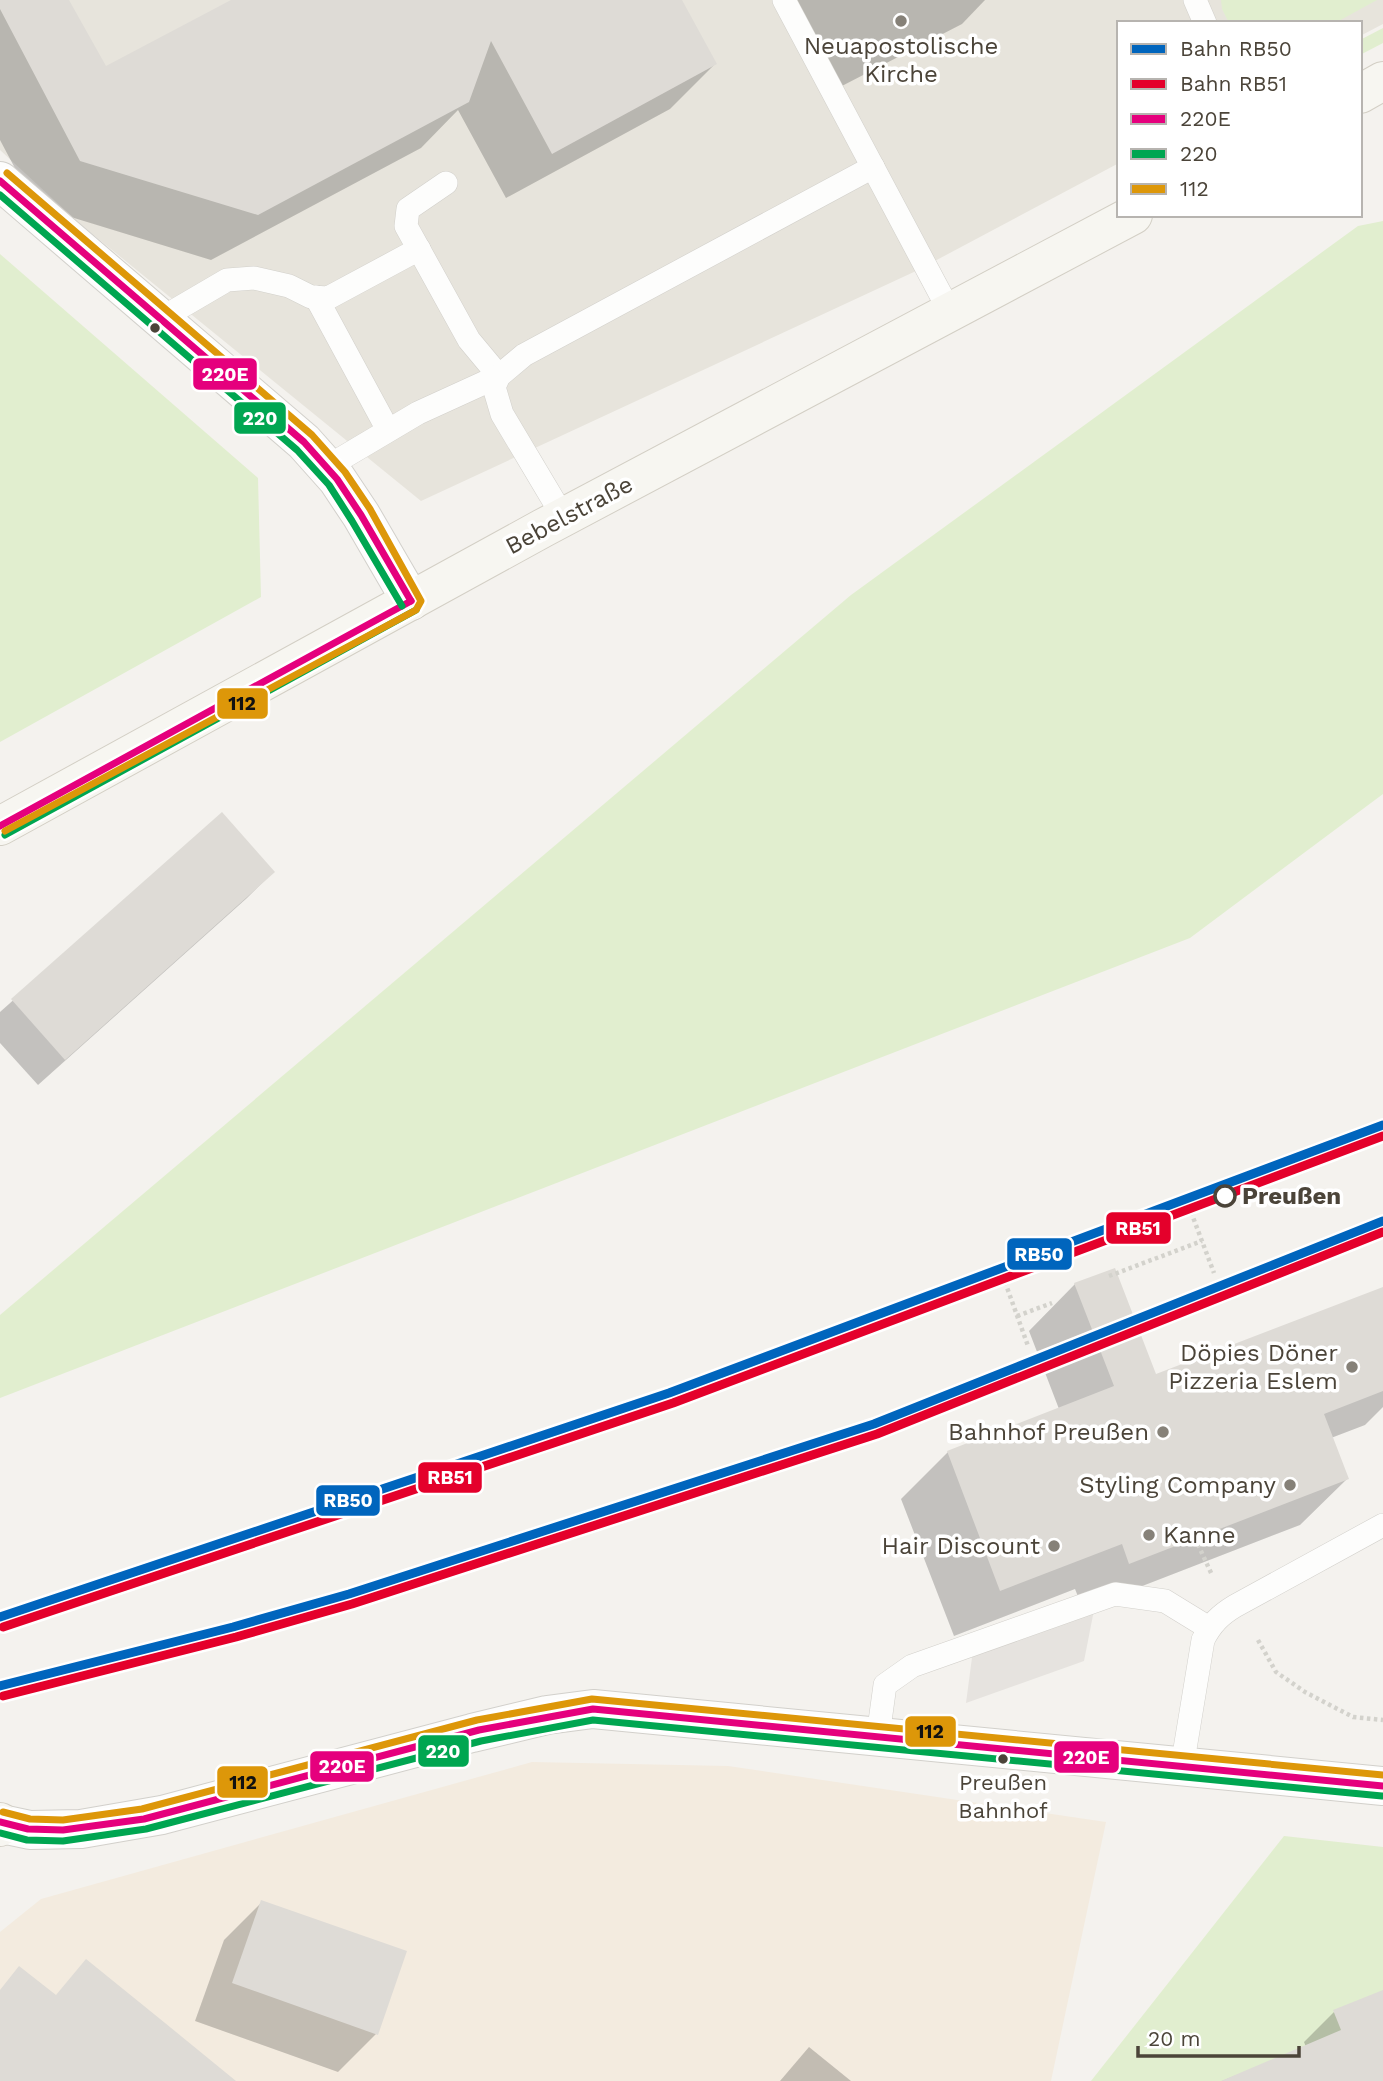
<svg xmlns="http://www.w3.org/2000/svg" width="1383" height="2081" viewBox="0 0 1383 2081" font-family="'Work Sans',sans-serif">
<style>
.residential{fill:#e7e4dc}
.commercial{fill:#f3ebdf}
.green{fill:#e1eecf}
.parking{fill:#e6e3df}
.shadow{fill:#0003}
.building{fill:#dedbd6}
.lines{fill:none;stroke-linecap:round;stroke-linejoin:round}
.service-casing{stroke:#d2d0cb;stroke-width:24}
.minor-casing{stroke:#d2d0cb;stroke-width:40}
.tertiary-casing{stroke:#d2d0cb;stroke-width:40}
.secondary-casing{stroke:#d3cfc5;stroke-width:40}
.path{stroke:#d3d2cc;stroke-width:4.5;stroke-dasharray:3.5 3.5;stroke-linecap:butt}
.service{stroke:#fdfdfc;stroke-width:23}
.minor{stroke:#fdfdfc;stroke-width:38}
.tertiary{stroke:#fdfdfc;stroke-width:38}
.secondary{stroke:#f7f6f1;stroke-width:38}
.bus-1-casing{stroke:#fff;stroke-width:12}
.bus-2-casing{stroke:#fff;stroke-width:12}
.bus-3-casing{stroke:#fff;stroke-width:12}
.bus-1{stroke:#e5007d;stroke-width:7}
.bus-2{stroke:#00a651;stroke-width:7}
.bus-3{stroke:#dd9709;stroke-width:7}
.rail-1-casing{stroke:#fff;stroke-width:14}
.rail-2-casing{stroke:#fff;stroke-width:14}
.rail-1{stroke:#0065bd;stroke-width:9}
.rail-2{stroke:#e4002b;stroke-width:9}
.poi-dot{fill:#868178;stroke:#fff;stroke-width:2.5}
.bus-dot{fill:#4b4439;stroke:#fff;stroke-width:2.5}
.stop-dot{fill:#fff;stroke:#4b4439;stroke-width:3.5}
.labels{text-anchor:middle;stroke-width:7;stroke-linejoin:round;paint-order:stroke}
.bus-label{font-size:22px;fill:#4b4439;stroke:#fff}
.poi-label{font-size:24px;fill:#4b4439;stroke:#fff;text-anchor:end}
.street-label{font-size:24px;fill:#4b4439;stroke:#fff}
.stop-label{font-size:24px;font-weight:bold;fill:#4b4439;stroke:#fff;text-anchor:start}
.line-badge{stroke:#fff;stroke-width:2.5}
.badge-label{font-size:19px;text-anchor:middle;font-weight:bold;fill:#fff}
.pale-badge-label{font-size:19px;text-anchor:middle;font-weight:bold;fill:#111}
</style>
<rect width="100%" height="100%" fill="#f4f2ee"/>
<polygon class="residential" points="0,0 1383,0 1383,24 1360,36 1360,23 1119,23 1119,163 916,271 421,501 80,224 0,150"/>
<polygon class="commercial" points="532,1762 728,1766 1106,1822 1051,2081 0,2081 0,1932 41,1899"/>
<g class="green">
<polygon points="1221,0 1377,0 1335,23 1229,23 1222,9"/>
<polygon points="1383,28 1383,43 1360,55 1360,40"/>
<polygon points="1383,221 1383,794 1190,938 0,1398 0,1315 851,595 1358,226"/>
<polygon points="0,254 258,478 261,597 0,742"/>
<polygon points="1284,1836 1383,1847 1383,2081 1091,2081"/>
</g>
<polygon class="parking" points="1096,1600 1084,1661 966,1703 973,1650"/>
<g class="shadow">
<polygon points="0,0 67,0 106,68 235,0 680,0 715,64 670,109 506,198 458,110 421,148 211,260 35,206 0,140"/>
<polygon points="793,0 985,0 962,24 838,88"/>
<polygon points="221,815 273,872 247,898 38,1085 0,1043 0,1012"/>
<polygon points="1075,1284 1155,1376 1383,1305 1383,1407 1365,1425 1331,1438 1347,1479 1300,1525 1083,1609 1075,1589 954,1636 901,1499 948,1452 1059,1409 1029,1331"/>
<polygon points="262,1902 376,2034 338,2072 195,2021 224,1940"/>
<polygon points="1383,1992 1383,2081 1222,2081 1306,2047 1304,2042 1334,2012"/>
<polygon points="809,2047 851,2081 780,2081"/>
</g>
<g class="building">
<polygon points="0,0 69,0 106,66 231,0 682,0 717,64 552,154 491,41 469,102 258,215 80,161 0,9"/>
<polygon points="222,812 275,872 65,1060 11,999"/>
<polygon points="1115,1268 1156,1374 1383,1287 1383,1391 1324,1414 1349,1479 1129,1564 1122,1544 1000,1591 947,1451 1114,1386 1074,1283"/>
<polygon points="261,1900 407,1951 378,2035 232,1983"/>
<polygon points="86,1959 165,2023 236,2081 0,2081 0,1990 19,1966 56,1995"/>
<polygon points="1383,1990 1383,2081 1221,2081 1341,2030 1333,2010"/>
</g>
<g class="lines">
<defs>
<g id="service">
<polyline points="784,0 950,312"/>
<polyline points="1195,0 1205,23"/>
<polyline points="316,297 388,430"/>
<polyline points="162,318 227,280 254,278 289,286 311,297 328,298 419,249"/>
<polyline points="327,467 418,413 499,376 469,340 406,226 408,209 446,183"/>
<polyline points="564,518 502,414 494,387 499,376 524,355 873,167"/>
<polyline points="878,1736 885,1685 912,1666 1115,1594 1165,1601 1209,1628"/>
<path d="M1182,1767L1203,1640C1211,1624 1220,1615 1235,1606L1383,1525"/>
</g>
<polyline id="minor" points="0,181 304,442 337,479 361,515 411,601"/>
<polyline id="tertiary" points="2,1824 30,1830 81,1829 162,1815 472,1733 547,1715 593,1709 1383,1786"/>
<g id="secondary">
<polyline points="1360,94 1383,81"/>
<polyline points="0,826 543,528 1133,215"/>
<polyline points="0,1822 2,1824 0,1827"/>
</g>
</defs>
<use href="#service" class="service-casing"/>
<use href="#minor" class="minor-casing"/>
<use href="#tertiary" class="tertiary-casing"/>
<use href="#secondary" class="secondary-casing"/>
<g class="path">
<polyline points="1191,1212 1214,1273"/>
<polyline points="1109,1276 1202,1241"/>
<polyline points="1005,1282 1028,1346"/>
<polyline points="1017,1316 1052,1303"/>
<polyline points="1195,1538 1212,1575"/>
<polyline points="1258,1640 1276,1672 1305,1692 1353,1717 1383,1720"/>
</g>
<use href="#service" class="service"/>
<use href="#minor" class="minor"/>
<use href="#tertiary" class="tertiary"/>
<use href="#secondary" class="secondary"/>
<defs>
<g id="bus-1">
<polyline points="0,181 304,442 337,479 361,515 411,601"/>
<polyline points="0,826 411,601"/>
<polyline points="0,1822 28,1829 63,1830 144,1819 479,1730 593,1709 1383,1786"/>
</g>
<g id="bus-2">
<polyline points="0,195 297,450 329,485 352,521 402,606"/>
<polyline points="5,835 416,610"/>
<polyline points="0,1833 27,1840 63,1841 146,1829 481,1741 593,1720 1382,1796"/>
</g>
<g id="bus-3">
<polyline points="5,831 416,610 421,601 370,509 345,472 312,435 7,173"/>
<polyline points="3,1812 30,1819 63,1820 142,1809 477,1720 592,1699 1383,1775"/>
</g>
</defs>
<use href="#bus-1" class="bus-1-casing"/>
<use href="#bus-2" class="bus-2-casing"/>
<use href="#bus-3" class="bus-3-casing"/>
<use href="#bus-1" class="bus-1"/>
<use href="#bus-2" class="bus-2"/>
<use href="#bus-3" class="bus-3"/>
<defs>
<g id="rail-1">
<polyline points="0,1617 669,1393 1383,1125"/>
<polyline points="0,1686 233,1627 349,1594 874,1424 1383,1221"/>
</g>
<g id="rail-2">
<polyline points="3,1627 673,1403 1383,1136"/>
<polyline points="3,1696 236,1637 352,1604 877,1434 1383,1232"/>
</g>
</defs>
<use href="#rail-1" class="rail-1-casing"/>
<use href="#rail-2" class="rail-2-casing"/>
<use href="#rail-1" class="rail-1"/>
<use href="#rail-2" class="rail-2"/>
</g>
<g class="poi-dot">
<circle cx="901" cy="21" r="7"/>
<circle cx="1352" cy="1367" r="7"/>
<circle cx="1163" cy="1432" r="7"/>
<circle cx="1290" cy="1485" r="7"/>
<circle cx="1149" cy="1535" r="7"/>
<circle cx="1054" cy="1546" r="7"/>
</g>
<g class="bus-dot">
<circle cx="155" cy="328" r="6"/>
<circle cx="1003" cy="1759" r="6"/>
</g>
<circle class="stop-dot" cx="1225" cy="1196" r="10"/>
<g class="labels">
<g class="bus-label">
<text x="1003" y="1790">Preußen<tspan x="1003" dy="28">Bahnhof</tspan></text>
</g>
<g class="poi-label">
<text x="901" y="54" text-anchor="middle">Neuapostolische<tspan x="901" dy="28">Kirche</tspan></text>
<text x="1338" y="1361">Döpies Döner<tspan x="1338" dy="28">Pizzeria Eslem</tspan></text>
<text x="1149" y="1440">Bahnhof Preußen</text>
<text x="1276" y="1493">Styling Company</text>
<text x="1163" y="1543" text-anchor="start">Kanne</text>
<text x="1040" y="1554">Hair Discount</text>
</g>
<g class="street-label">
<text transform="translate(569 515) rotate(-28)" y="8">Bebelstraße</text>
</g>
<g class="stop-label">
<text x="1242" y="1204">Preußen</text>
</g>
</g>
<g class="line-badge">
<rect x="192" y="357" width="66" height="34" rx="7" fill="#e5007d"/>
<rect x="233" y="401" width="54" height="34" rx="7" fill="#00a651"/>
<rect x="216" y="687" width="53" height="33" rx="7" fill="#dd9709"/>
<rect x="1105" y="1211" width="67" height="34" rx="7" fill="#e4002b"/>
<rect x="1006" y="1237" width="67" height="34" rx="7" fill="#0065bd"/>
<rect x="417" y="1461" width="66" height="33" rx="7" fill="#e4002b"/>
<rect x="315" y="1484" width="66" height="33" rx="7" fill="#0065bd"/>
<rect x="904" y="1715" width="53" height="33" rx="7" fill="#dd9709"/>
<rect x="417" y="1734" width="53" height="34" rx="7" fill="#00a651"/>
<rect x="1053" y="1740" width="67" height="34" rx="7" fill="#e5007d"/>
<rect x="309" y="1750" width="66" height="33" rx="7" fill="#e5007d"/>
<rect x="216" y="1765" width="53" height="34" rx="7" fill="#dd9709"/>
</g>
<g class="badge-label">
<text x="225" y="381">220E</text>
<text x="260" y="425">220</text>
<text x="1138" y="1235">RB51</text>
<text x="1039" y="1261">RB50</text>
<text x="450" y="1484">RB51</text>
<text x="348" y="1507">RB50</text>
<text x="443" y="1758">220</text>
<text x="1086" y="1764">220E</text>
<text x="342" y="1773">220E</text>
</g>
<g class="pale-badge-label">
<text x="242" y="710">112</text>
<text x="930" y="1738">112</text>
<text x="243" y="1789">112</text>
</g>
<rect x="1117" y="21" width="245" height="196" fill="#ffffff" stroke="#b7b4b0" stroke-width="2"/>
<rect x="1131" y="44" width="35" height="10" fill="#0065bd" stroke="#b7b4b0" stroke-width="2"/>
<text x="1180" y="56" font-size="21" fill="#4b4439">Bahn RB50</text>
<rect x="1131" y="79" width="35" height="10" fill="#e4002b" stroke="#b7b4b0" stroke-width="2"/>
<text x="1180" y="91" font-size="21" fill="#4b4439">Bahn RB51</text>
<rect x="1131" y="114" width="35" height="10" fill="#e5007d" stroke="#b7b4b0" stroke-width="2"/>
<text x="1180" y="126" font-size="21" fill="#4b4439">220E</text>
<rect x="1131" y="149" width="35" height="10" fill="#00a651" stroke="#b7b4b0" stroke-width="2"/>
<text x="1180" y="161" font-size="21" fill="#4b4439">220</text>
<rect x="1131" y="184" width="35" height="10" fill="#dd9709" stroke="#b7b4b0" stroke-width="2"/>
<text x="1180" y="196" font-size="21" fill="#4b4439">112</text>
<path d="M1138 2046v10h161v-10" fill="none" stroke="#4b4439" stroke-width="3.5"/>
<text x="1148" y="2046" font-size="21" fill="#4b4439" stroke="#ffffff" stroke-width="5" paint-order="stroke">20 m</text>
</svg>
